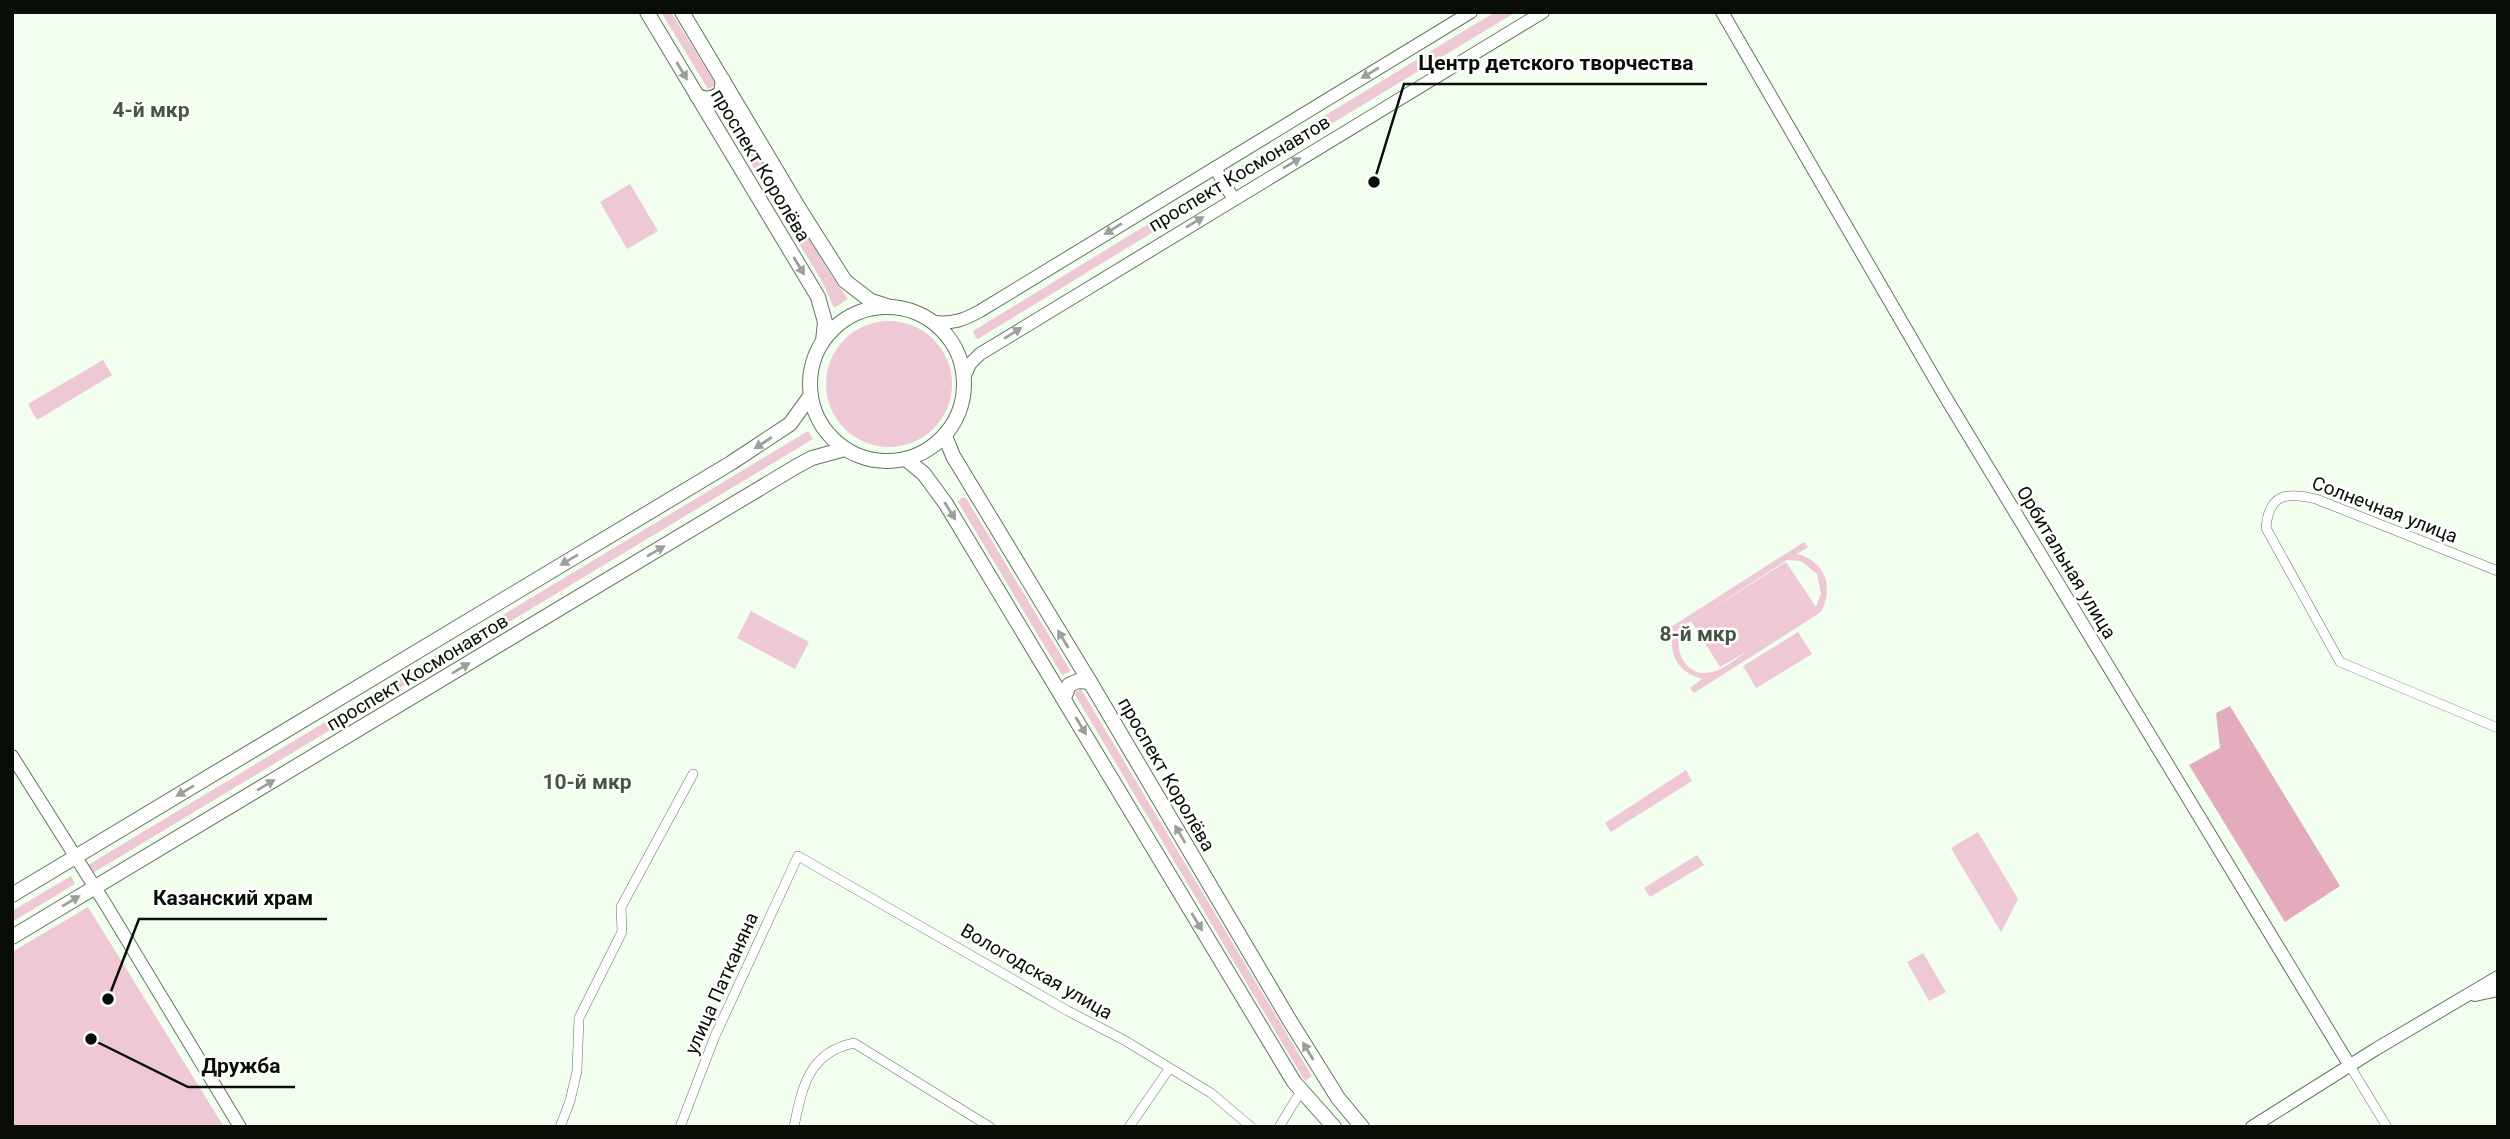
<svg xmlns="http://www.w3.org/2000/svg" width="2510" height="1139" viewBox="0 0 2510 1139" font-family="Roboto,sans-serif">
<style>
.green{fill:#eec8d4;fill-rule:evenodd}
.forest{fill:#e3abbc}
.lines{fill:none;stroke-linecap:round;stroke-linejoin:round}
.street-casing{stroke:#63755e;stroke-width:10}
.secondary-casing{stroke:#63755e;stroke-width:14}
.primary-casing{stroke:#63755e;stroke-width:16}
.street{stroke:#fff;stroke-width:9}
.secondary{stroke:#fff;stroke-width:12}
.primary{stroke:#fff;stroke-width:14}
.oneway{fill:#9c9f9b}
.labels{text-anchor:middle;stroke-width:5;stroke-linejoin:round;paint-order:stroke}
.street-label{font-size:19px;fill:#080e06;stroke:#fff}
.neighbourhood-label{font-size:21px;font-weight:bold;fill:#465741;stroke:#fff}
.leader{fill:none;stroke:#080e06;stroke-width:2.5}
.callout-dot{fill:#080e06;stroke:#fff;stroke-width:2.5}
.callout-label{font-size:21px;text-anchor:middle;font-weight:bold;fill:#080e06;stroke:#fff;stroke-width:5;stroke-linejoin:round;paint-order:stroke}
</style>
<rect width="100%" height="100%" fill="#f2feee"/>
<g class="green">
<polygon points="661,12 671,12 716,85 708,89"/>
<polygon points="1495,12 1516,12 1237,181 1232,179 1232,172"/>
<polygon points="724,98 832,277 848,299 834,308 823,283 715,104"/>
<polygon points="630,184 658,231 627,249 600,202"/>
<polygon points="1212,185 1218,187 1217,193 978,339 975,337 973,331"/>
<circle cx="889" cy="384" r="63"/>
<polygon points="103,360 112,375 37,420 28,404"/>
<polygon points="808,431 813,439 93,873 88,865"/>
<polygon points="962,497 966,498 1070,670 1069,672 1062,675 958,502"/>
<path d="M1804,542L1808,547L1797,554C1826,561 1834,588 1821,612L1694,693L1690,688L1702,679C1680,673 1670,658 1672,636L1661,642L1657,636ZM1787,560L1801,561L1817,574L1821,594L1816,607L1786,562L1693,621ZM1691,621L1720,667L1751,649C1739,656 1725,669 1712,672C1682,680 1666,637 1691,621Z"/>
<polygon points="751,611 809,642 795,669 737,638"/>
<polygon points="1798,632 1812,654 1756,688 1743,666"/>
<polygon points="1081,689 1312,1076 1305,1081 1074,693"/>
<polygon points="1686,770 1692,781 1611,832 1605,823"/>
<polygon points="1978,832 2018,899 2001,932 1951,848"/>
<polygon points="1697,855 1704,865 1650,897 1644,888"/>
<polygon points="71,876 75,884 12,922 12,911"/>
<polygon points="88,907 224,1127 12,1127 12,952"/>
<polygon points="1923,953 1946,992 1929,1001 1907,962"/>
</g>
<polygon class="forest" points="2230,706 2340,886 2285,922 2189,765 2220,748 2216,713"/>
<g class="lines">
<defs>
<g id="street">
<path d="M2498,571L2316,499C2287,492 2269,493 2266,528L2340,662L2498,728"/>
<polyline points="2350,1066 2387,1127"/>
<polyline points="560,1127 570,1101 577,1071 579,1018 622,932 621,907 693,774"/>
<polyline points="680,1127 715,1036 798,856 1068,1011 1124,1040 1211,1093 1251,1127"/>
<path d="M794,1127C802,1087 809,1052 854,1043L990,1127"/>
<polyline points="1129,1127 1169,1069"/>
<polyline points="1279,1127 1301,1091"/>
</g>
<g id="secondary">
<polyline points="1722,12 1943,393 2350,1066"/>
<polyline points="1215,168 1233,198"/>
<path d="M934,322C952,324 964,320 980,311L1471,12"/>
<polyline points="964,378 970,364 980,354 1543,12"/>
<polyline points="12,756 106,905 240,1127"/>
<polyline points="2475,995 2498,990"/>
<polyline points="2252,1127 2376,1049 2498,977"/>
</g>
<g id="primary">
<polyline points="647,12 818,297 825,322 823,341"/>
<polyline points="682,12 800,210 845,281 871,301 887,306"/>
<path d="M697,96C707,100 712,99 721,93L723,80"/>
<circle cx="887" cy="384" r="77"/>
<polyline points="945,436 953,456 1090,682 1290,1021 1338,1098 1362,1127"/>
<polyline points="906,459 924,474 946,504 1294,1082 1334,1127"/>
<polyline points="1064,698 1069,685 1078,681 1090,682"/>
<polyline points="12,895 731,463 790,424 811,395"/>
<polyline points="12,937 797,466 812,458 845,449"/>
</g>
</defs>
<use href="#street" class="street-casing"/>
<use href="#secondary" class="secondary-casing"/>
<use href="#primary" class="primary-casing"/>
<use href="#street" class="street"/>
<use href="#secondary" class="secondary"/>
<use href="#primary" class="primary"/>
</g>
<defs><path id="oneway-solid" d="M-6-.8H1V-3.2L6.5 0L1 3.2V.8H-6Z" transform="scale(1.75)"/></defs>
<g class="oneway">
<use href="#oneway-solid" transform="translate(682 71) rotate(59)"/>
<use href="#oneway-solid" transform="translate(1370 73) rotate(149)"/>
<use href="#oneway-solid" transform="translate(1292 163) rotate(-31)"/>
<use href="#oneway-solid" transform="translate(1195 222) rotate(-31)"/>
<use href="#oneway-solid" transform="translate(1113 229) rotate(148)"/>
<use href="#oneway-solid" transform="translate(799 266) rotate(59)"/>
<use href="#oneway-solid" transform="translate(1013 333) rotate(-32)"/>
<use href="#oneway-solid" transform="translate(763 443) rotate(147)"/>
<use href="#oneway-solid" transform="translate(950 511) rotate(58)"/>
<use href="#oneway-solid" transform="translate(656 551) rotate(-31)"/>
<use href="#oneway-solid" transform="translate(569 560) rotate(149)"/>
<use href="#oneway-solid" transform="translate(1063 639) rotate(-121)"/>
<use href="#oneway-solid" transform="translate(461 668) rotate(-31)"/>
<use href="#oneway-solid" transform="translate(1081 726) rotate(59)"/>
<use href="#oneway-solid" transform="translate(266 785) rotate(-31)"/>
<use href="#oneway-solid" transform="translate(185 791) rotate(149)"/>
<use href="#oneway-solid" transform="translate(1180 834) rotate(-120)"/>
<use href="#oneway-solid" transform="translate(71 901) rotate(-31)"/>
<use href="#oneway-solid" transform="translate(1197 922) rotate(59)"/>
<use href="#oneway-solid" transform="translate(1308 1051) rotate(-121)"/>
</g>
<g class="labels">
<g class="street-label">
<text transform="translate(761 165) rotate(59)" y="7">проспект Королёва</text>
<text transform="translate(1239 173) rotate(-31)" y="7">проспект Космонавтов</text>
<text transform="translate(2385 509) rotate(21)" y="7">Солнечная улица</text>
<text transform="translate(2067 562) rotate(59)" y="7">Орбитальная улица</text>
<text transform="translate(417 672) rotate(-31)" y="7">проспект Космонавтов</text>
<text transform="translate(1167 774) rotate(60)" y="7">проспект Королёва</text>
<text transform="translate(1037 971) rotate(30)" y="7">Вологодская улица</text>
<text transform="translate(721 983) rotate(-66)" y="7">улица Патканяна</text>
</g>
<g class="neighbourhood-label">
<text x="151" y="117">4-й мкр</text>
<text x="1698" y="641">8-й мкр</text>
<text x="587" y="789">10-й мкр</text>
</g>
</g>
<path class="leader" d="M1374 182L1404 84H1707M108 999L139 919H327M91 1039L188 1087H295"/>
<g class="callout-dot">
<circle cx="1374" cy="182" r="7"/>
<circle cx="108" cy="999" r="7"/>
<circle cx="91" cy="1039" r="7"/>
</g>
<g class="callout-label">
<text x="1556" y="70">Центр детского творчества</text>
<text x="233" y="905">Казанский храм</text>
<text x="241" y="1073">Дружба</text>
</g>
<rect width="2510" height="1139" fill="none" stroke="#080e06" stroke-width="28"/>
</svg>
